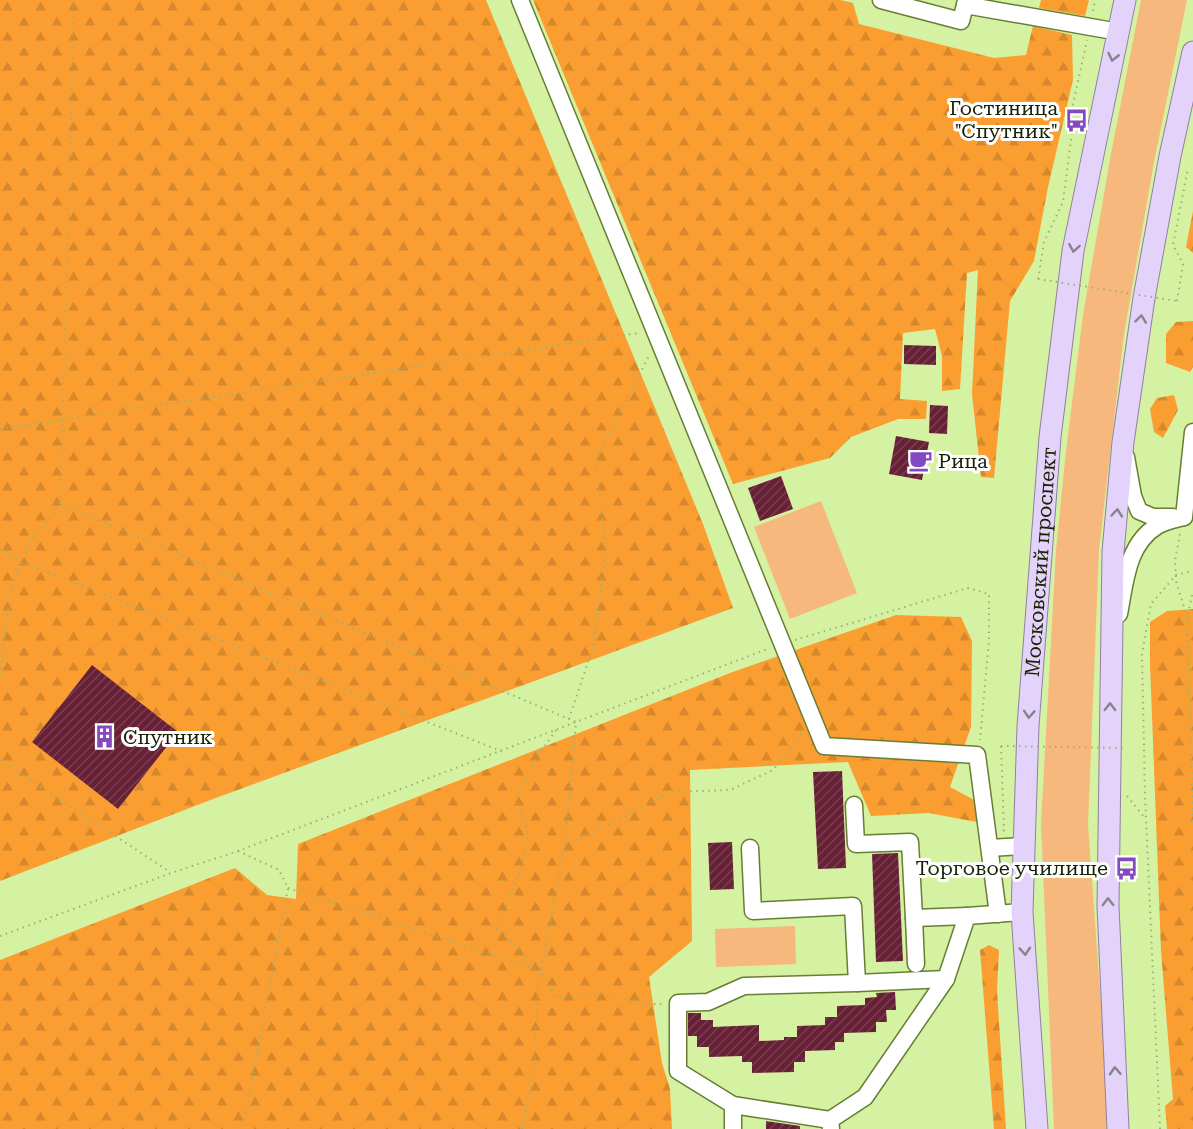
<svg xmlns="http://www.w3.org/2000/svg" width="1193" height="1129" viewBox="0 0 1193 1129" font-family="'Roboto Serif',serif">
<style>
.grass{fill:#f6b87d}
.forest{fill:url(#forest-firs)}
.building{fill:url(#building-hatch)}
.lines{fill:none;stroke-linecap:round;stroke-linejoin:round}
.minor-casing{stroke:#677e33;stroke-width:19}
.major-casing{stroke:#9081a0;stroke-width:23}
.path{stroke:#9cb272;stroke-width:2;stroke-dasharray:1.5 4.5;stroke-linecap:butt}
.minor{stroke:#fff;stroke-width:16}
.major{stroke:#e3d2f9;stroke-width:21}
.path-bridge{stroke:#9cb272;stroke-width:2;stroke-dasharray:1.5 4.5;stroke-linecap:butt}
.oneway{stroke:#88838a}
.labels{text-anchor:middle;stroke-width:6;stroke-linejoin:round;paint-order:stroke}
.poi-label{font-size:20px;fill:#182203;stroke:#fff;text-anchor:end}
.street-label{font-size:20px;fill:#182203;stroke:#fff}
</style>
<defs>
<pattern id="forest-firs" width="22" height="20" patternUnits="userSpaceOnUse" patternTransform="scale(1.5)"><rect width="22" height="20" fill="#fb9e31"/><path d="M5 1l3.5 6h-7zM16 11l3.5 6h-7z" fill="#d6882a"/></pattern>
<pattern id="building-hatch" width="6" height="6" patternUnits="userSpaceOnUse" patternTransform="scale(1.5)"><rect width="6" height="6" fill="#682037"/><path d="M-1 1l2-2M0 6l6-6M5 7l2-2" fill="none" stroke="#783f50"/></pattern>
</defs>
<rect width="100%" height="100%" fill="#d5f1a2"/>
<g class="grass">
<polygon points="1141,0 1187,0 1154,162 1124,334 1099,549 1088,825 1110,1129 1054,1129 1041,824 1056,550 1066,451 1083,315 1111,154"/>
<polygon points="821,501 857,593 790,619 754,527"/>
<polygon points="795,926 796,964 716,967 715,929"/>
</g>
<g class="forest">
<polygon points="0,0 486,0 703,524 733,608 213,799 0,881"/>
<polygon points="533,0 841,0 853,3 859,24 994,58 1026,55 1033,26 1072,35 1073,80 1048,187 1034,261 1010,301 994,478 981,477 972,394 978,270 967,273 960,389 942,391 942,356 935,329 903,333 900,399 927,401 926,419 898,419 851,437 830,458 733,484"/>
<polygon points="1041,0 1089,0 1085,16 1039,8"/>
<polygon points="1193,211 1193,253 1186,247"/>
<polygon points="1193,321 1193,367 1190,372 1166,363 1166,334 1176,322"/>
<polygon points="1174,395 1178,410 1163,438 1154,432 1150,409 1157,398"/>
<polygon points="1193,609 1193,1129 1167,1129 1165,1106 1173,1099 1161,951 1150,664 1150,622 1167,611"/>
<polygon points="896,615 961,617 972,641 971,727 950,787 978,802 982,823 929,813 871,816 848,762 690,770 692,941 649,977 662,1063 670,1089 672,1129 0,1129 0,960 235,868 267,895 296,899 298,844 730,673"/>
<polygon points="989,945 999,950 997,991 1006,1129 994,1129 980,950"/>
</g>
<g class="building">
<polygon points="904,345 936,346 936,365 904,364"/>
<polygon points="930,405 948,406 947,434 929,433"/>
<polygon points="896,436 929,442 922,480 889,474"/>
<polygon points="781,476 793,509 760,521 748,488"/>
<polygon points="92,665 178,732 118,809 32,742"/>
<polygon points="842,771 846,868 818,869 813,772"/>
<polygon points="732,842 734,889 710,890 708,843"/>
<polygon points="898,853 903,961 876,962 872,854"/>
<polygon points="895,992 896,1010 886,1010 887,1022 876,1022 876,1032 844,1033 844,1042 835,1042 835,1050 805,1051 805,1062 794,1062 794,1072 752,1073 752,1062 742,1062 742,1056 709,1057 709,1047 697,1047 697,1036 688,1036 688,1013 701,1013 701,1020 713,1020 713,1027 759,1025 759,1041 784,1040 784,1037 797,1037 797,1026 825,1025 825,1017 837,1017 837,1006 865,1005 865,998 877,997 876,993"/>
<polygon points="766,1121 800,1126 800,1129 766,1129"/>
</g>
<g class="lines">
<defs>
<g id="minor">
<polyline points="520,0 824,746 977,755 998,914"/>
<polyline points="881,0 961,21 965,5"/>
<polyline points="966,0 965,5 1119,32"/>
<polyline points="1126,457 1133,496 1139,511 1153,517 1173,517"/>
<polyline points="1184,517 1193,432"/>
<path d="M1119,614C1125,583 1127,544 1157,526C1165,521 1176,519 1184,517"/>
<polyline points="854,805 856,844 910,842 914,918 967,916"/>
<polyline points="750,848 753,911 853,906 857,983 946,979"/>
<polyline points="990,848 1024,846"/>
<polyline points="914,918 916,964"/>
<polyline points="733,1105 830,1120"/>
<polyline points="733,1129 733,1105 678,1071 678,1003 708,1002 744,986 857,983"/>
<polyline points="831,1129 830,1120 865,1097 946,979 967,916 1022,912"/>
</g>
<g id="major">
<path id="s1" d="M1037,1129L1022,912L1028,726L1050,437L1073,251L1125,0"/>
<polyline points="1118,1129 1108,906 1113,552 1123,442 1144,298 1170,156 1193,52"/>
</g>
</defs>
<use href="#minor" class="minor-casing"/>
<use href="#major" class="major-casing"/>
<g class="path">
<polyline points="1093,11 1095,0"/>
<polyline points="1038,279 1044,242 1063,202 1072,132 1069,123 1087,40"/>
<polyline points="1177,301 1183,264 1173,245 1188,168"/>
<polyline points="0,429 639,333"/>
<polyline points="60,504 576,722 565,845"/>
<polyline points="1180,534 1175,561 1176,581 1187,617 1193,826"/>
<polyline points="0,549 21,562 501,751"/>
<polyline points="1188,614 1193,591"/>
<polyline points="795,640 968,588 989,594 989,640 980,740"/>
<polyline points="0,675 11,586 31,541 60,504 74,0"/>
<polyline points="569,719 593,647 606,548 596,459 649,356"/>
<polyline points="556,730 535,760 516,798 528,833 521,868 497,929 541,970 555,997 602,994 645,1004 663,1004"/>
<polyline points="1001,746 1004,830 1002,832"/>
<polyline points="0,760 170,872"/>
<polyline points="1127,796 1144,817"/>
<polyline points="238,851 279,870 288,888 243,1129"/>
<polyline points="288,888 539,970"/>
<polyline points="0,936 171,873 238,851 770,648"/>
<polyline points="522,1129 534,1073 538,986 565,845 622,818 670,792 730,790 773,770 801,735 801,732"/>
<polyline points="1160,1129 1145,796 1142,654 1151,604 1176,575 1193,571"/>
</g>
<use href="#minor" class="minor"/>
<use href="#major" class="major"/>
<g class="path-bridge">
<polyline points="1038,279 1177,301"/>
<polyline points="1001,746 1125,748"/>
</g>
</g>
<defs><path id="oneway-chevron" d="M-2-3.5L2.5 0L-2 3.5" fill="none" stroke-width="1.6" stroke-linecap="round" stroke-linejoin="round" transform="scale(1.5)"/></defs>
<g class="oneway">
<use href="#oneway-chevron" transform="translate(1113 57) rotate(103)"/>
<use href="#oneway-chevron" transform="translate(1074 248) rotate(100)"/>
<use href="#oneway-chevron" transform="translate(1141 319) rotate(-83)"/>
<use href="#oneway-chevron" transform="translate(1117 513) rotate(-85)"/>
<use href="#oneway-chevron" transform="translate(1110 707) rotate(-89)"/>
<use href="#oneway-chevron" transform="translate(1029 714) rotate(94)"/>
<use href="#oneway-chevron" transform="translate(1108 902) rotate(-91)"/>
<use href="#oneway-chevron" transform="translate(1025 951) rotate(86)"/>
<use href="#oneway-chevron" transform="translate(1115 1071) rotate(-93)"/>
</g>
<defs>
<symbol id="bus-bare" viewBox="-9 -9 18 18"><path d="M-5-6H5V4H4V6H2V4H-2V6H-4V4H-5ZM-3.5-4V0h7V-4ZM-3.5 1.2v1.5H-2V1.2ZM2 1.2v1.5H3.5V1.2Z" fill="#8449bf" stroke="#fff" stroke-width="2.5" paint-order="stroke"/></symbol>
<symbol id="cafe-bare" viewBox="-9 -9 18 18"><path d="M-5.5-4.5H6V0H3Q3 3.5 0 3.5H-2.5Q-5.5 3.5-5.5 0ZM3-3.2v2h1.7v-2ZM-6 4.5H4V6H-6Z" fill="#8449bf" stroke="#fff" stroke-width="2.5" paint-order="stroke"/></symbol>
<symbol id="building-bare" viewBox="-9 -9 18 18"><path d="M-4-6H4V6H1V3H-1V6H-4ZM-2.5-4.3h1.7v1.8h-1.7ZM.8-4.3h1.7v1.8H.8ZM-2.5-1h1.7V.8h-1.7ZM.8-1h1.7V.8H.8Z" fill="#8449bf" stroke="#fff" stroke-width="2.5" paint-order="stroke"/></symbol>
</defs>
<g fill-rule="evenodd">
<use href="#bus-bare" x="1060" y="104" width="33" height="33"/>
<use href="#cafe-bare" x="904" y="444" width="33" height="33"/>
<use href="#building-bare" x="88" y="720" width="33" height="33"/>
<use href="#bus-bare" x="1110" y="852" width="33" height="33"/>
</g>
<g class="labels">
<g class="poi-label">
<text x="1058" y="115">Гостиница<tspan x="1058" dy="23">"Спутник"</tspan></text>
<text x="938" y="468" text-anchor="start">Рица</text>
<text x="123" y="744" text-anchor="start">Спутник</text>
<text x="1108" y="875">Торговое училище</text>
</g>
<g class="street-label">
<text dy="7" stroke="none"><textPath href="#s1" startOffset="568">Московский проспект</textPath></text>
</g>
</g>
</svg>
